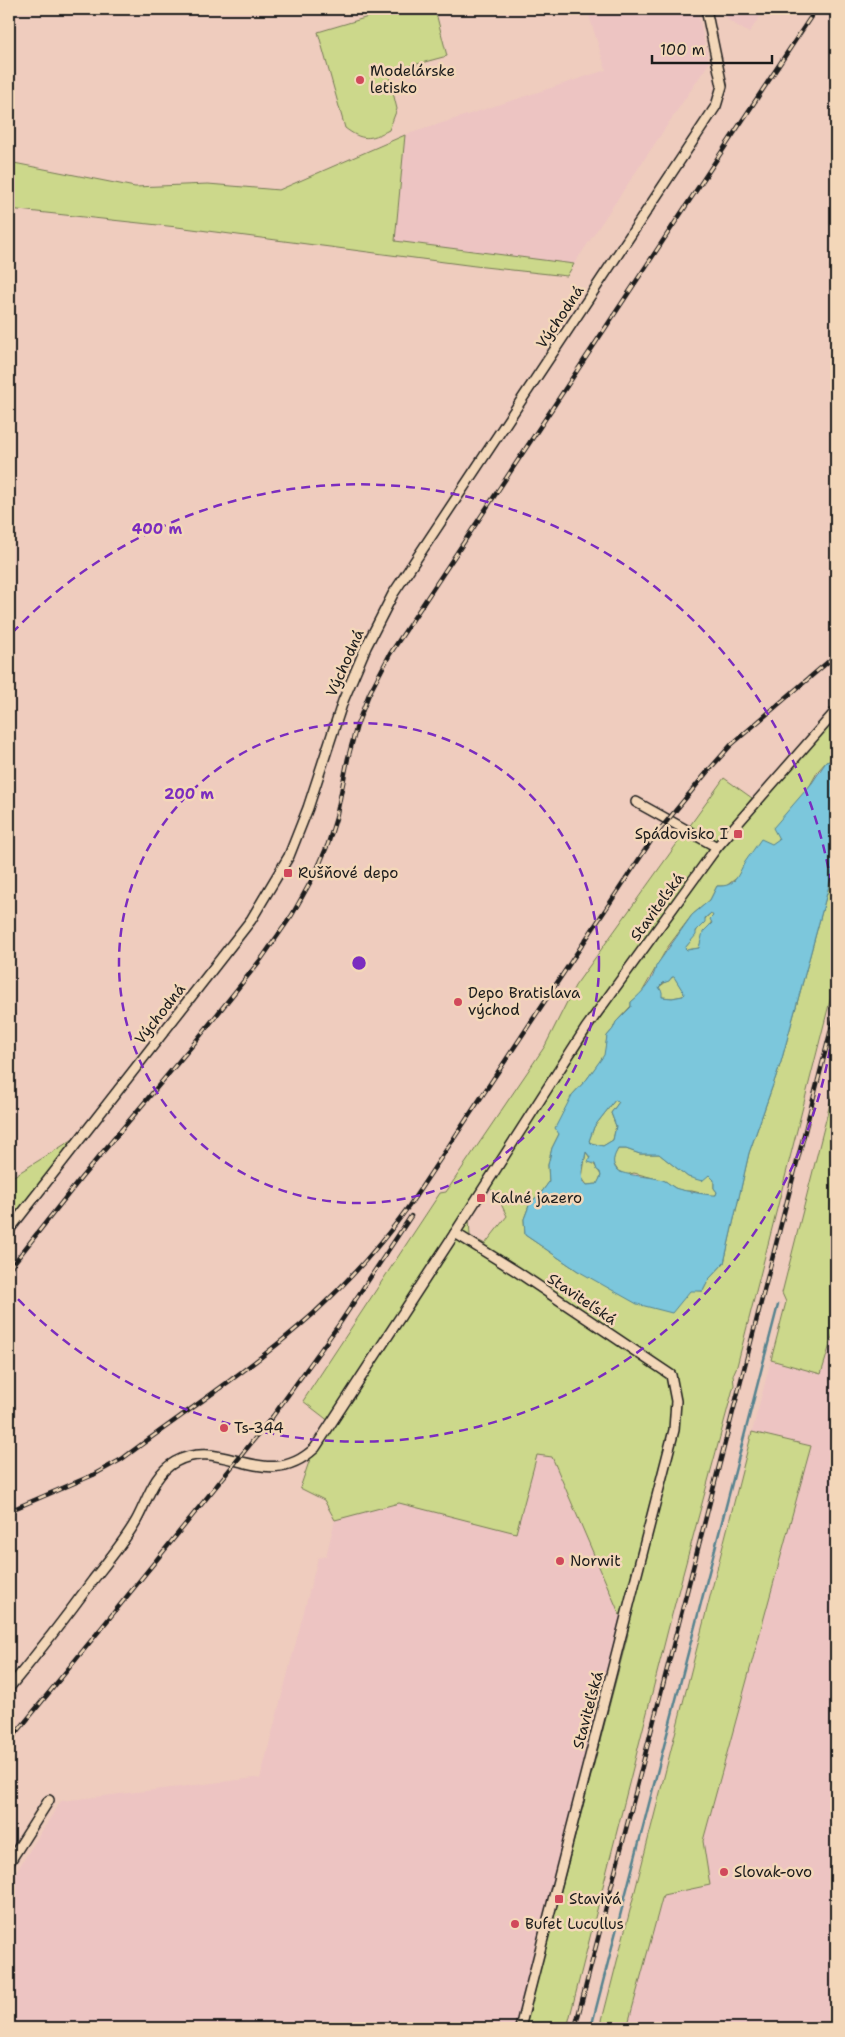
<svg xmlns="http://www.w3.org/2000/svg" width="845" height="2037" viewBox="0 0 845 2037" font-family="'Shantell Sans',sans-serif">
<style>
.built{fill:#edc4c2}
.green{fill:#ccd88b;stroke:#747a54}
.water{fill:#7cc7dc;stroke:#56838f;fill-rule:evenodd}
.lines{fill:none;stroke-linecap:round;stroke-linejoin:round}
.stream{stroke:#56838f;stroke-width:2.5}
.street-casing{stroke:#1c1c1c;stroke-width:12}
.street{stroke:#f3d7b9;stroke-width:9}
.rail-casing{stroke:#1c1c1c;stroke-width:4.5}
.rail{stroke:#f3d7b9;stroke-width:2.5;stroke-dasharray:8;stroke-linecap:butt}
.ring{fill:none;stroke:#7b2cbf;stroke-width:2.5;stroke-dasharray:9 6}
.poi-dot{fill:#d1495b;stroke:#f3d7b9;stroke-width:2}
.labels{text-anchor:middle;stroke-width:5;stroke-linejoin:round;paint-order:stroke}
.poi-label{font-size:15px;fill:#1c1c1c;stroke:#f3d7b9;text-anchor:start}
.street-label{font-size:15px;fill:#1c1c1c;stroke:#f3d7b9}
.centre{fill:#7b2cbf;stroke:#f3d7b9;stroke-width:2.5}
.ring-label{font-size:15px;text-anchor:middle;font-weight:bold;fill:#7b2cbf;stroke:#f3d7b9;stroke-width:5;stroke-linejoin:round;paint-order:stroke}
</style>
<rect width="100%" height="100%" fill="#efccbe"/>
<filter id="ink" filterUnits="userSpaceOnUse"><feTurbulence type="fractalNoise" baseFrequency=".02" numOctaves="2"/><feDisplacementMap in="SourceGraphic" scale="10" xChannelSelector="R" yChannelSelector="G"/><feConvolveMatrix kernelMatrix="1 2 1 2 8 2 1 2 1" color-interpolation-filters="sRGB"/></filter>
<g filter="url(#ink)">
<g class="built">
<polygon points="587,9 697,9 709,63 574,264 395,241 405,135 606,70"/>
<polygon points="724,9 765,9 749,33 728,20"/>
<polygon points="836,1325 836,2028 627,2028 663,1895 710,1885 703,1842 811,1446 752,1432 771,1360 821,1374"/>
<polygon points="537,1455 552,1457 628,1634 525,2028 9,2028 9,1883 61,1801 255,1778 260,1779 318,1558 326,1556 335,1520 399,1503 516,1533"/>
</g>
<g class="green">
<path d="M395,9H435L447,56L388,72L397,109L389,130C370,140 362,141 345,128L318,32Z"/>
<polygon points="405,135 395,241 574,264 567,276 475,266 177,227 9,209 9,162 135,187 208,184 279,190"/>
<path d="M836,717V756L833,760L826,762L818,771L780,839L744,864L738,877L726,886H717L710,900L692,915L667,948L641,994L631,1002V1006L616,1022L613,1029L607,1036L605,1055L587,1079L572,1095L559,1134L552,1148L548,1165L549,1182L541,1193L530,1203L524,1219L525,1235L578,1271L690,1290L703,1291L709,1279L724,1263L749,1153L781,1062L836,860V977L737,1366L733,1375L734,1385L670,1622L567,2028H525L628,1634L552,1457L537,1455L516,1533L399,1503L335,1520L324,1500L300,1488L310,1459L334,1425L303,1401L440,1193L446,1192L545,1046L575,986L724,778L752,798L716,842L585,1024L469,1218L470,1236L485,1244L507,1216L498,1198L489,1187C564,1073 637,956 723,849C759,804 799,761 836,717Z"/>
<path d="M711,913L713,916C711,928 702,936 699,948L687,950L685,948C695,936 699,923 711,913Z"/>
<polygon points="674,976 684,993 683,996 672,998 662,997 659,987"/>
<polygon points="836,1080 836,1325 821,1374 771,1360 786,1302 782,1293"/>
<polygon points="615,1100 619,1102 611,1113 616,1126 613,1140 603,1146 591,1143 589,1141 594,1127"/>
<polygon points="75,1138 9,1221 9,1179"/>
<polygon points="618,1149 626,1149 640,1154 659,1154 688,1177 709,1175 714,1180 714,1188 717,1192 716,1195 712,1196 692,1191 683,1191 675,1188 665,1181 634,1173 626,1175 618,1171 613,1163 614,1156"/>
<polygon points="586,1152 601,1175 598,1184 587,1185 582,1178"/>
<polygon points="752,1432 811,1446 703,1841 710,1885 663,1895 627,2028 600,2028"/>
</g>
<path class="water" d="M836,756V860L781,1062L749,1153L724,1263L709,1279L703,1291H690L672,1313L637,1304L578,1271L525,1235L524,1219L530,1203L541,1193L549,1182L548,1165L552,1148L559,1134L555,1128L572,1095L587,1079L604,1055L607,1036L613,1029L616,1022L631,1007V1002C642,993 654,980 656,966L692,915L710,900L717,886C736,887 737,876 745,862C750,854 756,847 761,839L772,844L779,839L773,828L812,783L826,762L833,760ZM711,913L713,916L710,919L712,923L703,932L699,948L687,950L685,948L696,935V931L705,922V918ZM672,977H674L684,993L683,996L672,998L662,997V992L659,987L663,983L669,981ZM615,1100L619,1102L611,1113L616,1126L613,1140L603,1146L591,1143L589,1141L594,1127ZM618,1149H626L640,1154H659L688,1177L702,1181L709,1175L714,1180V1188L717,1192L716,1195C712,1196 679,1190 675,1188C671,1186 669,1183 665,1181C654,1176 623,1176 617,1170C611,1163 614,1156 618,1149ZM586,1152L590,1157L588,1162L595,1164L597,1170L600,1172L601,1176L597,1184L587,1185L583,1182L582,1172Z"/>
<g class="lines">
<polyline class="stream" points="591,2028 778,1305"/>
<defs>
<g id="street">
<polyline points="636,802 717,847"/>
<polyline points="9,1230 251,920 289,856 308,808 343,701 366,647 393,594 716,106 722,86 706,9"/>
<path d="M9,1688C38,1653 66,1617 93,1580C108,1561 124,1542 136,1521C147,1502 153,1474 175,1462C222,1435 265,1495 315,1448L455,1233"/>
<polyline points="9,1863 49,1800"/>
<polyline points="520,2028 674,1430 676,1401 671,1375 516,1271 455,1233 586,1028 717,847 836,711"/>
</g>
</defs>
<use href="#street" class="street-casing"/>
<use href="#street" class="street"/>
<defs>
<g id="rail">
<polyline points="758,10 758,9"/>
<polyline points="9,1269 81,1178 196,1041 262,958 292,915 316,872 328,844 336,818 348,758 357,725 369,694 390,654 816,9"/>
<path d="M9,1511L93,1475L122,1459C186,1411 254,1367 313,1314C349,1281 381,1245 409,1206L653,838L708,771L731,745L836,655"/>
<polyline points="9,1742 273,1416 340,1323 411,1216"/>
<polyline points="575,2028 836,1010"/>
</g>
</defs>
<use href="#rail" class="rail-casing"/>
<use href="#rail" class="rail"/>
</g>
</g>
<g class="ring">
<circle cx="359" cy="963" r="240"/>
<path d="M836 1005A479 479 0 0 1 12 1293M12 633A479 479 0 0 1 836 921"/>
</g>
<g class="poi-dot">
<circle cx="360" cy="80" r="5"/>
<rect x="733" y="829" width="10" height="10" rx="2.5"/>
<rect x="283" y="868" width="10" height="10" rx="2.5"/>
<circle cx="458" cy="1002" r="5"/>
<rect x="476" y="1193" width="10" height="10" rx="2.5"/>
<circle cx="224" cy="1428" r="5"/>
<circle cx="560" cy="1561" r="5"/>
<circle cx="724" cy="1872" r="5"/>
<rect x="554" y="1894" width="10" height="10" rx="2.5"/>
<circle cx="515" cy="1924" r="5"/>
</g>
<g class="labels">
<g class="poi-label">
<text x="370" y="76">Modelárske<tspan x="370" dy="17">letisko</tspan></text>
<text x="728" y="839" text-anchor="end">Spádovisko I</text>
<text x="298" y="878">Rušňové depo</text>
<text x="468" y="998">Depo Bratislava<tspan x="468" dy="17">východ</tspan></text>
<text x="491" y="1203">Kalné jazero</text>
<text x="234" y="1433">Ts-344</text>
<text x="570" y="1566">Norwit</text>
<text x="734" y="1877">Slovak-ovo</text>
<text x="569" y="1904">Stavivá</text>
<text x="525" y="1929">Bufet Lucullus</text>
</g>
<g class="street-label">
<text transform="translate(560 317) rotate(-56)" y="5">Východná</text>
<text transform="translate(345 663) rotate(-66)" y="5">Východná</text>
<text transform="translate(657 907) rotate(-54)" y="5">Staviteľská</text>
<text transform="translate(160 1014) rotate(-52)" y="5">Východná</text>
<text transform="translate(582 1299) rotate(34)" y="5">Staviteľská</text>
<text transform="translate(588 1710) rotate(-75)" y="5">Staviteľská</text>
</g>
</g>
<circle cx="359" cy="963" r="8" class="centre"/>
<g class="ring-label">
<text x="157" y="534">400 m</text>
<text x="189" y="799">200 m</text>
</g>
<rect width="845" height="2037" fill="none" stroke="#f3d7b9" stroke-width="30"/>
<rect x="15" y="15" width="815" height="2007" fill="none" stroke="#1c1c1c" stroke-width="2" filter="url(#ink)"/>
<path d="M652 55v8h120v-8" fill="none" stroke="#1c1c1c" stroke-width="2.5"/>
<text x="660" y="55" font-size="15" fill="#1c1c1c" stroke="#f3d7b9" stroke-width="4" paint-order="stroke">100 m</text>
</svg>
